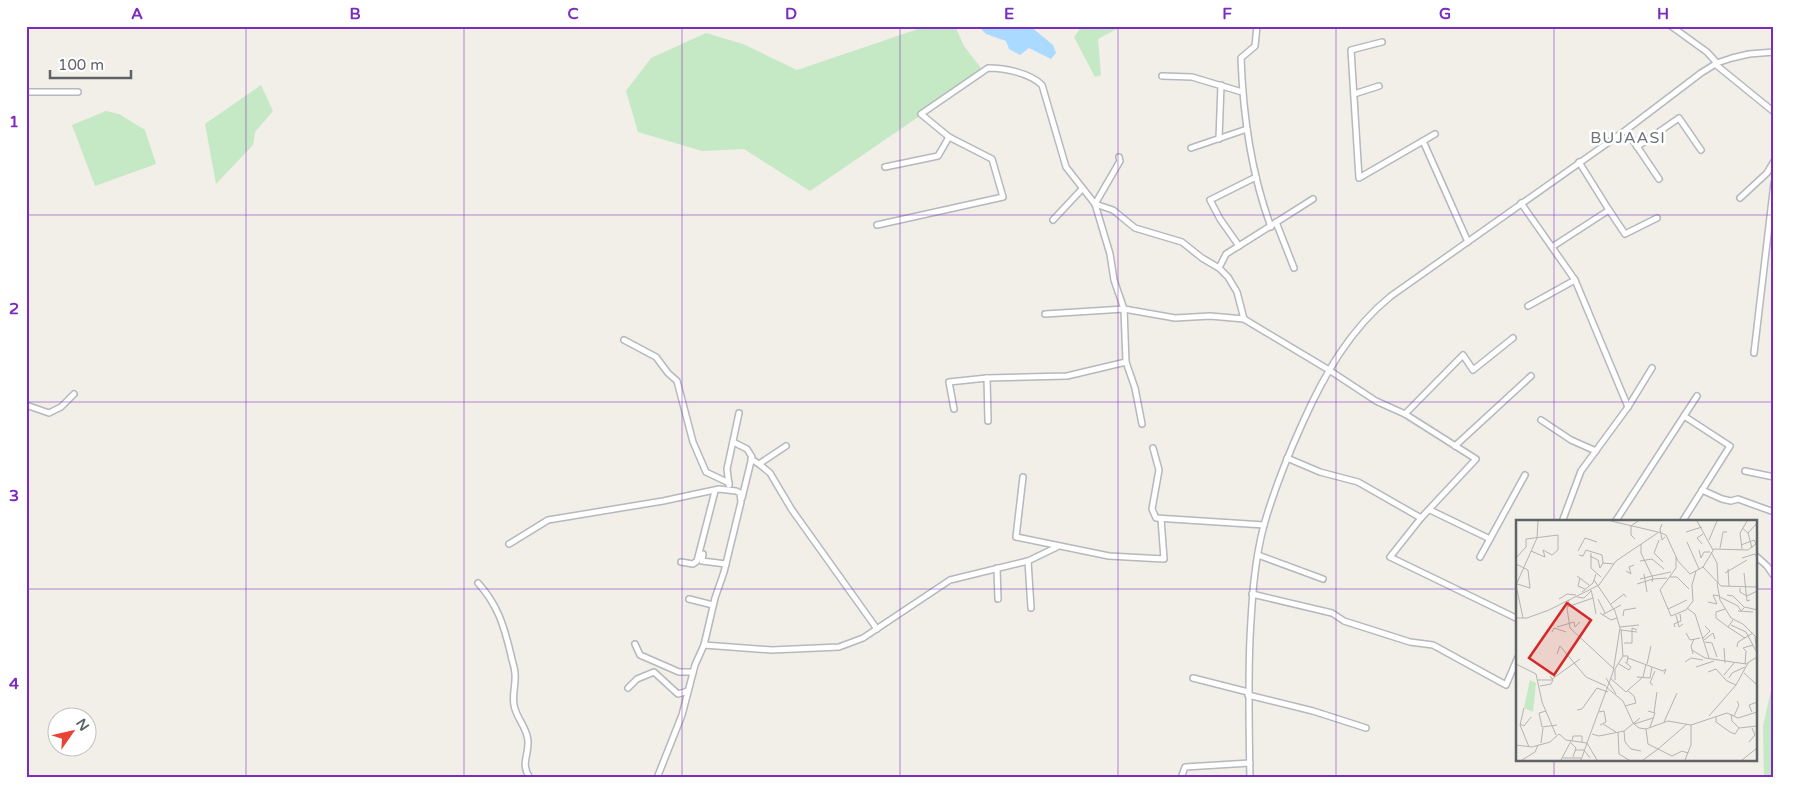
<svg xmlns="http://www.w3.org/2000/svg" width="1800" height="804" viewBox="0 0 1800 804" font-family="'Varela Round',sans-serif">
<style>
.green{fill:#c5e8c5}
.water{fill:#aadaff}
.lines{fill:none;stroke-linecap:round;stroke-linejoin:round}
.minor-casing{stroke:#b5b8bc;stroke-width:8}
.minor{stroke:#fff;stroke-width:5}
.grid{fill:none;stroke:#7b2cbf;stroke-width:1;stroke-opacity:0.55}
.labels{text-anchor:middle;stroke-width:5;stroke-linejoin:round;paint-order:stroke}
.quarter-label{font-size:16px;letter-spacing:1px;fill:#70757a;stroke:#fff}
.inset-road{fill:none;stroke:#b3b3b1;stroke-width:1}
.view{fill:#d62828;fill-opacity:0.15;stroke:#d62828;stroke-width:2.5}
.inset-edge{fill:none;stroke:#5f6368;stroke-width:2.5}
.neatline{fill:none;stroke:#7b2cbf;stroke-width:2}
.grid-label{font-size:16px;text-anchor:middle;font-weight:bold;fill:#7b2cbf}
</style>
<rect width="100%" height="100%" fill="#f1efe8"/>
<g class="green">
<polygon points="927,26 955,26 964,46 984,72 810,191 744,149 702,151 638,132 626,91 651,58 706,33 743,44 797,70"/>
<polygon points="1082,26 1122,26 1098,39 1101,75 1095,77 1074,37"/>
<polygon points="261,85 273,111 255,132 253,145 216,184 205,124"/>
<polygon points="106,111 119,114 145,130 156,164 95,186 72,125"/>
<polygon points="1774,677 1774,778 1764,778 1763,726"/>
</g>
<polygon class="water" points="978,26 1030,26 1053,45 1056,53 1051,59 1029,48 1020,55 1009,49 1006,41 986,34"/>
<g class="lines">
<defs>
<g id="minor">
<path d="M1257,26L1255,46L1241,58C1243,115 1251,173 1271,227"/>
<polyline points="1671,26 1707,52 1717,63"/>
<polyline points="1382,42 1351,50 1359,178 1435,134"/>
<polyline points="1715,64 1774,112"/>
<polyline points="1162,76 1192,77 1242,92"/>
<polyline points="26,92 78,92"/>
<polyline points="1354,94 1379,86"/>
<polyline points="1626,130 1659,179"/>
<polyline points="1219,139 1221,85"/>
<polyline points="1423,141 1468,242"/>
<polyline points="1637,147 1679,118 1701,150"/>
<polyline points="1191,148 1247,129"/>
<polyline points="1119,157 1120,161 1095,204 1113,210 1135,228 1182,242 1202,258 1219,268 1228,277 1237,292 1244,319"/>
<polyline points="1579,162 1609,210 1625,234 1657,218"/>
<polyline points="885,167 938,156 949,137"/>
<polyline points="1740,198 1767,173 1774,161"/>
<polyline points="1521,203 1575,280 1628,407"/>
<polyline points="1053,220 1082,189"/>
<polyline points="1276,222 1294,268"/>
<path d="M877,225L1003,197L992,159L949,137L921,114L988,68C1005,68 1030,73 1042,85L1066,167L1095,204L1110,254L1114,280L1124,309L1126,362L1135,388L1142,424"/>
<polyline points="1239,246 1220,219 1210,200 1256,177"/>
<polyline points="1552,247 1609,210"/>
<polyline points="1219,268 1226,254 1313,199"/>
<polyline points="1528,306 1575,280"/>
<polyline points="1045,314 1124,309 1175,318 1210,316 1244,319 1329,370 1376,401 1405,414 1476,459 1421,518 1390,557 1518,619"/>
<polyline points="624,340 656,357 668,373 677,381 693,442 706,472 729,483"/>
<polyline points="1754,353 1774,183"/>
<polyline points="987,378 988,421"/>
<polyline points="26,405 49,413 61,407 74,394"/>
<polyline points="954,409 949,382 987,378 1067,376 1126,362"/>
<polyline points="1405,414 1463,355 1473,370 1513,338"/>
<polyline points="1541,420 1571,440 1596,451"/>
<polyline points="733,442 747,449 752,457 742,498"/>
<polyline points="1455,446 1531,376"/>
<polyline points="1153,448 1159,470 1152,509 1156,518 1264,525"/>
<polyline points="1287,458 1320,472 1358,482 1421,518"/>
<polyline points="751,459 759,464 786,446"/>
<polyline points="759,464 770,473 792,510 877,629"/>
<polyline points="1745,471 1774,477"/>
<polyline points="1023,477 1016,537 1109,556 1164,559 1161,519"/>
<polyline points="729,485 727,469 739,413"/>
<polyline points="1702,490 1722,499 1731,501 1738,499 1774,512"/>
<polyline points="1430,510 1490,539"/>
<polyline points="1562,522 1581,471 1628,407 1652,368"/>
<polyline points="1615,522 1697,396"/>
<polyline points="1682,522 1730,446 1684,416"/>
<polyline points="509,544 548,520 663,501 719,489 736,491 740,493 741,502 724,572 715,598 704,645 695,665 682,715 657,778"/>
<polyline points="699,555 703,554 702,561 726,564"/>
<polyline points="1258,555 1323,579"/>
<polyline points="1756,556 1767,566 1774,576"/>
<polyline points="1480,557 1525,475"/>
<polyline points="1028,561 1031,608"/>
<polyline points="681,562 693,564 697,561 715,491"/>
<polyline points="997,568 998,599"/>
<path d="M478,583C498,605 504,626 511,655C512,661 515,668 515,674C516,684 512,695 514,705C516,718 527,727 528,741C529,755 520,764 530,778"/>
<polyline points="1252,594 1332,613 1344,621 1410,642 1433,645 1506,685 1518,657"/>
<polyline points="689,599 713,605"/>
<polyline points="635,644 640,655 679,672 693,672"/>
<polyline points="704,645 772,650 839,647 863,638 950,580 1028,561 1057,547"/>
<polyline points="1193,678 1248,692"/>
<polyline points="628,688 637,679 654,672 678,694 688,691"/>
<polyline points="1248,695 1313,711 1366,728"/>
<polyline points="1181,778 1185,767 1250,763"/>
<path d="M1250,778C1249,730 1248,685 1250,638C1252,600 1254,562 1264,525C1274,490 1288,455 1303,422C1324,375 1350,329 1391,296L1626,130L1701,73L1717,63L1732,58L1749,54L1774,52"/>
</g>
</defs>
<use href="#minor" class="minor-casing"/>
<use href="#minor" class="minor"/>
</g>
<path class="grid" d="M246,26V778M464,26V778M682,26V778M900,26V778M1118,26V778M1336,26V778M1554,26V522M26,215H1774M26,402H1774M26,589H1518M1756,589H1774M1554,760V778"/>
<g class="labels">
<g class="quarter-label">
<text x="1628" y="143">BUJAASI</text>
</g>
</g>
<g transform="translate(1516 520)">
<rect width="241" height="241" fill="#f1efe8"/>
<path d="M14,160L20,163L17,192L8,188Z" fill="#c5e8c5"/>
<path class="inset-road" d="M95,1L142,12M181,1L197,30M146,4L144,9L146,20L149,17M226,8L232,13L241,3M170,12L186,7M232,13L236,28M119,19L115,15V6L122,1M143,20L138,33L147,42M193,20L201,1M171,22L183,49M125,24V33L136,56L155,52M186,24L181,18L187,14M225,25L238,20L241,26M204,28L207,12H211M226,29L224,13L231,1M183,30L185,38L188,32H194M62,31L69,18L81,22M195,32L201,43L202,63M75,33V48L85,57M63,35L67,36L70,30L86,35L87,43L98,44M74,36L82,40L84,48L87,43M160,37V48L144,70L155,96L170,90L177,81L176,65L180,51M0,38L10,27V19L42,15V30L36,35L27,30L29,37L15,31M226,38L239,34L241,37M124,41L136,39L148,49M0,44L12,50L14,68L1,64M187,47L205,66L241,67M212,49L213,66M110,51L115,54L113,47L118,45M209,53L231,40M228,53L231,81L234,80M128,54L131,72M61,56L73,65M154,57H161L173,69M64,58L62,66L69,69M124,59L136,56L137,59L151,58M78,60L99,91L104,108L97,152L71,223L81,240M201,63L204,80L215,98L227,104L239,116L241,136M121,64L137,59L136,62M224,68V72L231,76L241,71M66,72L77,63L80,54M211,75L217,76L228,87M61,77L68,78L75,71M204,77L222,86L225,91L229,87L241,90M77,78L80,94M43,79L51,74L60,75M82,79L89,93M53,80L51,88L54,108L98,149M192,82L201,84L197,75L204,76M95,84L108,74L110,77M51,87L77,78L75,70M171,88L179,94L193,138M152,89L171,80M209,89L200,92V98L212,107L217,100M222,91L237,92M84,93L95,100L101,98M86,95L105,85M160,95L163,107L167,104M107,96L108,90L120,88M0,98H11L33,90L83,65L100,41L143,12L150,15L162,41L174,54L187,47L198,29L232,30L241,23M7,98L0,65L21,18L22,1M215,105L230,112L240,131M41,107L58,102L59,107L64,102M104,107L123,105M159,107L158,104L165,101L164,94M212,107L229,118M105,109L107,136M105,110L121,112M36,112L38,108L50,112M170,113L174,120L184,118M186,119L194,111L189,106M188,120L197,113L199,119M189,122L196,123L201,137M108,123H116V108L121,110M221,127L222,122L237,113M208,128L209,143M176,130L189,138M41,134L44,126L70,157L90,166M177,134L175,126L178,119M112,138L136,147L134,158L121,157M189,138L230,144L241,137M169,142L175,138L187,140M0,144L20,154L26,182L40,215M103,144L113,150L115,147L109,142M131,144L135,126M229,144L230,131L227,128L237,125M136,147L147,151L150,149L148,154M180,147L198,141M192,152L200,149L211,161L220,165L232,143M228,153L240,164M208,155L218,143M90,158L100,174M94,158L110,172L127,157L130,144M213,158L216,153L229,147M36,159L64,139M22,160H37L34,156M99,160V149L107,136H112L111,143M137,165L134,163L139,151M24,166L35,164L37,160M90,167L107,181L117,203L123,208L130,209L152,201L175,205L211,193L222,198L241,192M109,186L120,183L118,176L112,171M8,188L4,205L13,227M61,190L66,189L81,168L92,172M30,191L23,193L26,207L41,205M132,191L139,193L134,207M83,192L88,191L90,202L84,205M236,192L233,185L241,182M138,193L141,172M215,194L216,201L223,208L241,206M193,196L220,165M218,196L223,185L221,181M200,197V202L214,212L219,214L223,208M148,202L161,173M4,204L8,206L15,197M87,204L100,212M118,204L137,198M171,204L142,229L156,236L166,231L172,233M108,211L109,222L115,229L125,231M102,212L103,234L113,240M76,214L83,216L108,211L124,198M56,221L57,216H66V222M233,222L239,215L236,208M25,223L27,208M55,223L60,228L57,237M0,225L16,227L34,222L43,214L50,220L71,223L65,240M59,230H68L74,238M47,238H65M6,240L19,232L22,225M45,240L55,221M127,240L142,229L132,224L130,209M169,240L175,225V205M226,240L241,228"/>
<path class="view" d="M51,83L75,100L38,155L13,138Z"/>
<rect width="241" height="241" class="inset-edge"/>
</g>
<rect width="1800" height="804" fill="none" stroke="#ffffff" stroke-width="55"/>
<g transform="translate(72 732) rotate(56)"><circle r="24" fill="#ffffff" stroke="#bfc1c3"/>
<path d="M0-4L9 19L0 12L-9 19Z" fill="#ea4335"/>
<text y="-8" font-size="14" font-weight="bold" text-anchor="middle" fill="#5f6368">N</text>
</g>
<path d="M50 70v8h81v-8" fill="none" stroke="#5f6368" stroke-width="2.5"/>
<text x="58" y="70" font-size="15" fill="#5f6368" stroke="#ffffff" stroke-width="4" paint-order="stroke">100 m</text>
<rect x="28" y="28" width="1744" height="748" class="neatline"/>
<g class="grid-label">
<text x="137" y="19">A</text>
<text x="355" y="19">B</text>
<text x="573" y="19">C</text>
<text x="791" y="19">D</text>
<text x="1009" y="19">E</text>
<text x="1227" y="19">F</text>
<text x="1445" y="19">G</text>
<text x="1663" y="19">H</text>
<text x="14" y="127">1</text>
<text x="14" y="314">2</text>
<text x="14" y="501">3</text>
<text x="14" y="689">4</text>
</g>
</svg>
